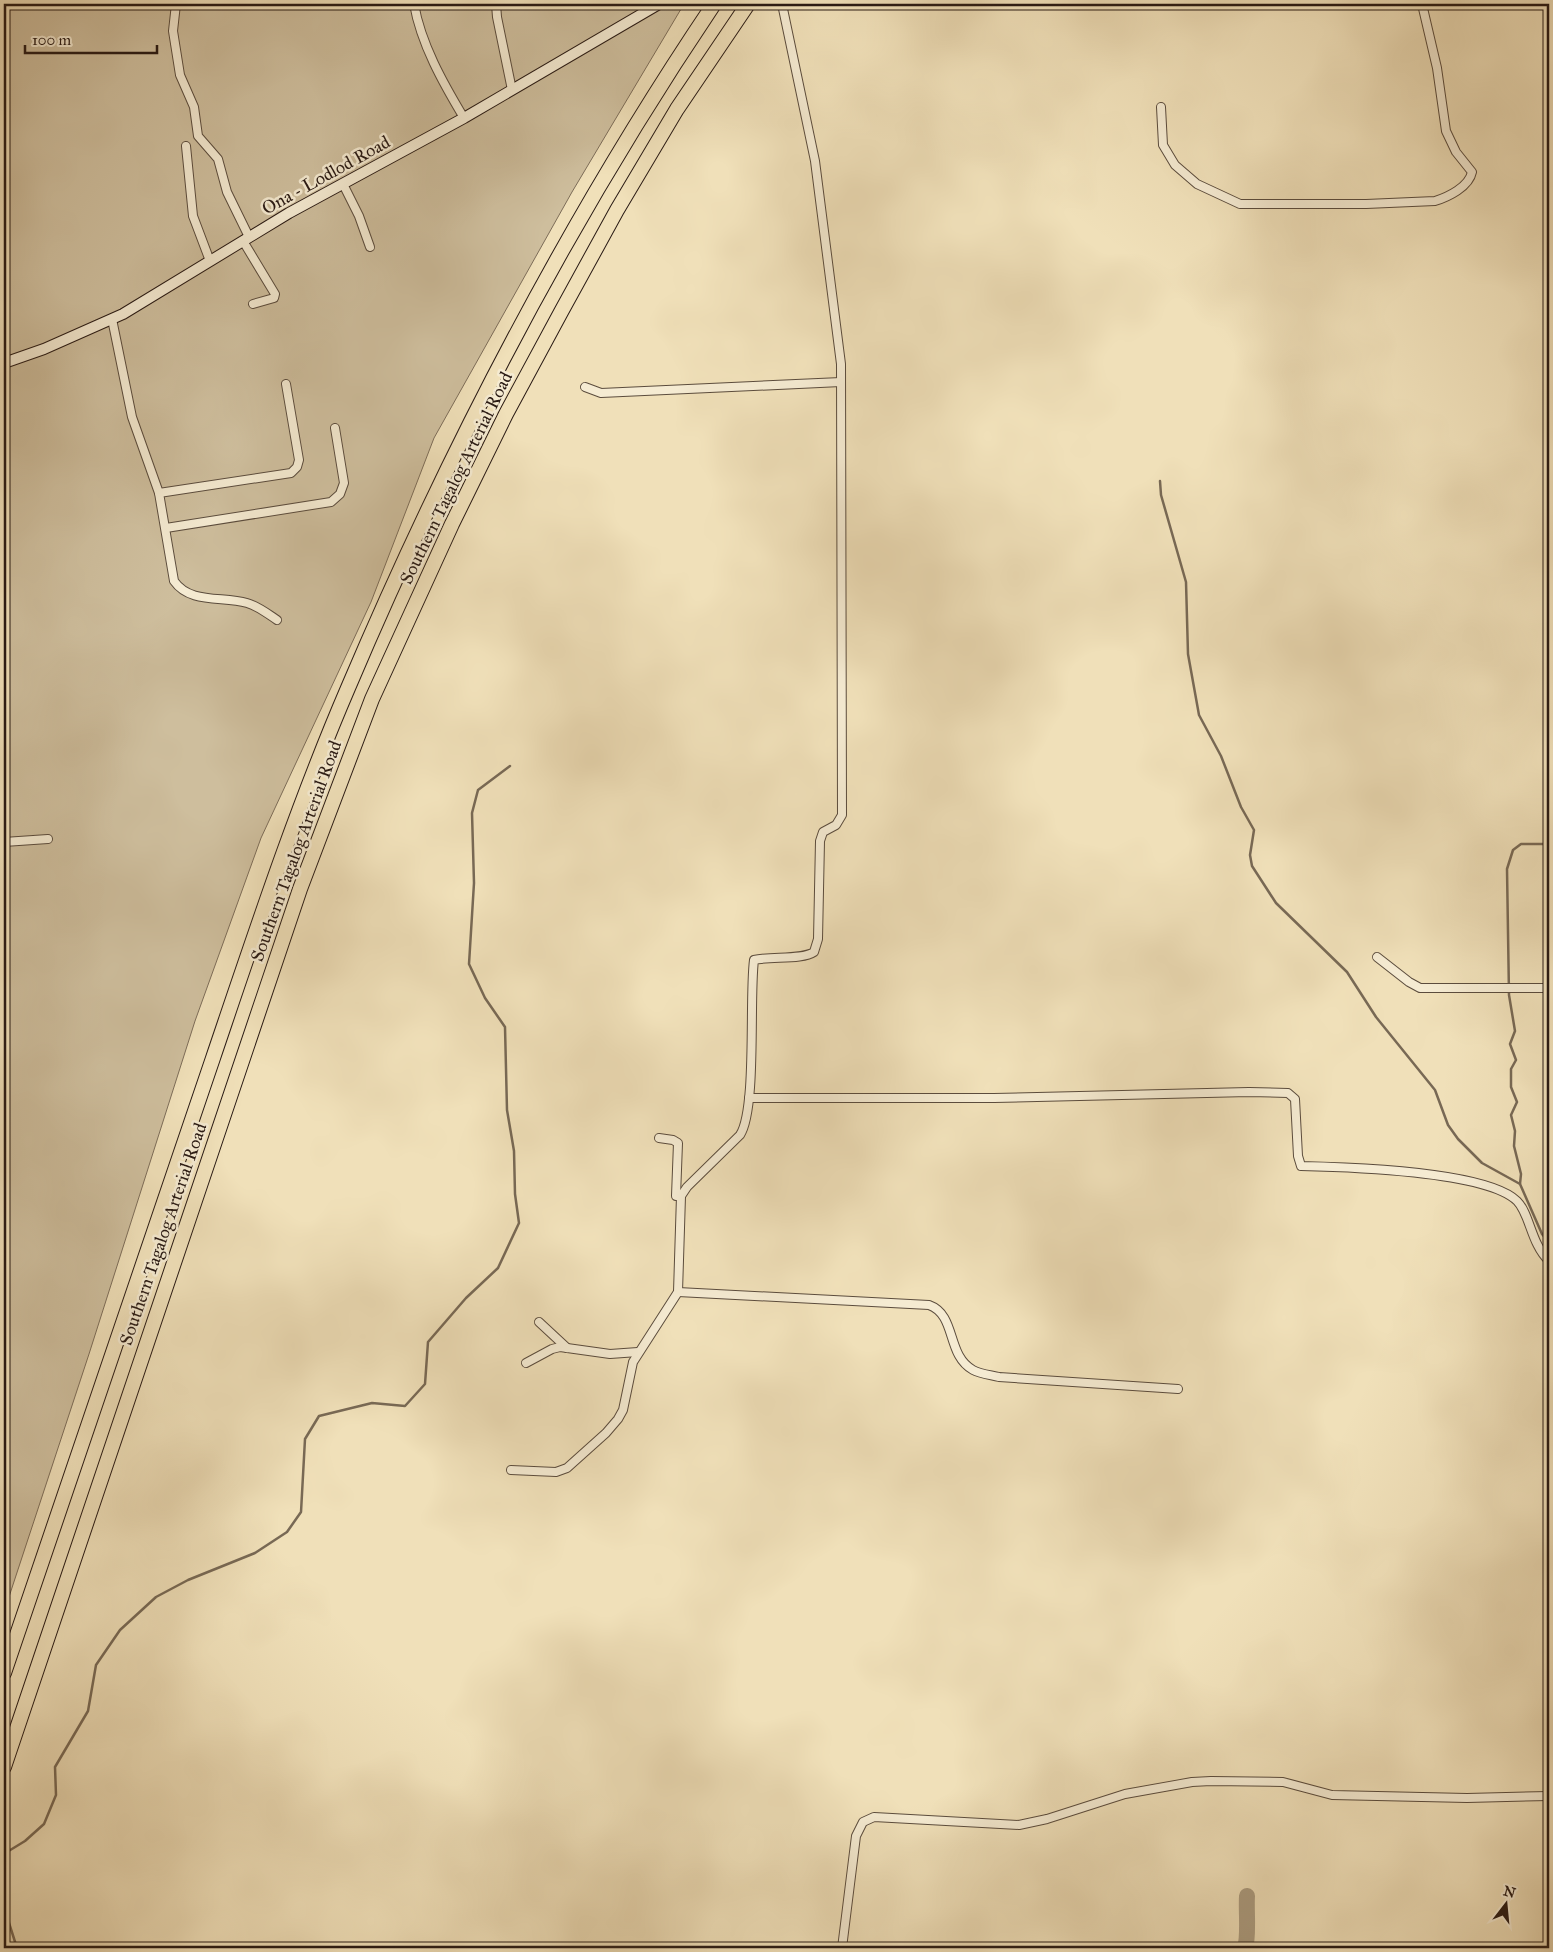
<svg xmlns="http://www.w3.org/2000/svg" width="1553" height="1952" viewBox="0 0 1553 1952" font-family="'IM FELL Great Primer',serif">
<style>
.green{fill:#cebe9d;stroke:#7c6c58}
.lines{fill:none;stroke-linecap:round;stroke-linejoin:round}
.stream{stroke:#786955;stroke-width:2.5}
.river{stroke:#ac9d81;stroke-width:16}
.minor-casing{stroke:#5b4c3d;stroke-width:10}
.secondary-casing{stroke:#291a14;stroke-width:12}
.motorway-casing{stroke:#291a14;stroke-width:16}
.minor{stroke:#f5ebd2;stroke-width:8}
.secondary{stroke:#f5ebd2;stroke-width:10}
.motorway{stroke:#f0e0b9;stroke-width:14}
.labels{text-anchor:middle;stroke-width:5;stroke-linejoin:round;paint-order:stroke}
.street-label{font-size:18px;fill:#291a14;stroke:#f5ebd2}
</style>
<rect width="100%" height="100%" fill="#f0e0b9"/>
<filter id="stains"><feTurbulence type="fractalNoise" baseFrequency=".004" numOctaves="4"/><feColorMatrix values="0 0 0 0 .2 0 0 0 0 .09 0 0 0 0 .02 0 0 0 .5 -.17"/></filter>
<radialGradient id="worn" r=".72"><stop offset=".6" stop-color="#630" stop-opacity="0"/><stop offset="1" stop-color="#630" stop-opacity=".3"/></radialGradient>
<polygon class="green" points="4,4 684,4 572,192 434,438 371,602 261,838 195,1021 89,1354 4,1612"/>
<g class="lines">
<g class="stream">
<polyline points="1160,481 1161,495 1186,582 1188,654 1199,715 1221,756 1241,807 1254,830 1250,855 1252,866 1276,903 1347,972 1376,1017 1435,1090 1448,1125 1458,1139 1482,1163 1520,1184 1542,1234 1549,1243"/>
<polyline points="1520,1184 1521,1174 1514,1146 1515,1131 1511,1115 1517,1102 1511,1087 1511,1069 1516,1060 1510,1044 1515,1031 1509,995 1507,869 1513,850 1521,844 1549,844"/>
<polyline points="4,1874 7,1852 25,1841 44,1824 56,1795 55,1767 88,1711 96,1665 120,1630 156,1597 188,1580 255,1553 287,1532 301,1512 305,1439 319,1416 372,1403 405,1406 425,1384 428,1342 466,1298 498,1268 519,1223 515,1194 514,1151 507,1110 505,1027 485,998 469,964 474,883 472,813 478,790 510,766"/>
<polyline points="4,1886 9,1923 17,1948"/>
</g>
<path class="river" d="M1245,1948C1249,1936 1246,1911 1247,1896"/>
<defs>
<g id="minor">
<polyline points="176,4 173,31 180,75 194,107 198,136 218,159 227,192 249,237"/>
<path d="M414,4C421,44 443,83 464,118"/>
<polyline points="496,4 497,17 512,90"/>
<path d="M1161,107L1163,145L1175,165L1197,184L1240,204H1366L1435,201C1448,197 1469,187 1472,172L1456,152L1446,131L1437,68L1422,4"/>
<polyline points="186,146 193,216 210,261"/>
<polyline points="343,184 359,216 370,247"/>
<polyline points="243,241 275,294 274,298 253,304"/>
<path d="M112,319L132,417L159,493L174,581C190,604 222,596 247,603C258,606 268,614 277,620"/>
<polyline points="585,387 601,393 841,382"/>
<polyline points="159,493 291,473 297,467 299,460 286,384"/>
<polyline points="166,528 331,502 340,494 344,483 335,428"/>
<polyline points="4,842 48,839"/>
<polyline points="1377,957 1409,982 1420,988 1549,988"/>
<path d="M749,1098H994L1249,1092L1288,1093L1295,1099L1298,1156L1301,1166C1346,1167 1486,1171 1517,1201C1530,1214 1531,1244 1549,1261"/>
<polyline points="659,1138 673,1140 678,1143 676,1196 681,1196"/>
<path d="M678,1292L929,1305C957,1315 946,1355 973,1370C980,1374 991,1375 999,1377L1178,1389"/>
<polyline points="539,1322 567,1348"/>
<polyline points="526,1363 552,1349 560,1347 610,1354 638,1352"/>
<path d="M511,1470L556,1472L567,1468L606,1433L618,1419L623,1410L633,1362L678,1292L681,1196L687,1187L740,1135C757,1109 749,998 754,960C772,956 802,960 814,952L818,939L820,841L823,832L836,825L842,815L841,364L815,161L782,4"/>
<polyline points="842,1948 856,1836 863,1822 874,1817 1019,1825 1047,1819 1125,1794 1192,1782 1211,1781 1283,1782 1332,1795 1467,1798 1549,1796"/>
</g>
<polyline id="secondary" points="4,363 44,349 123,314 289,213 464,118 659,4"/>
<g id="motorway">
<path d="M4,1673C73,1467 142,1262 213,1058C255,934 296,809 348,688C449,450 569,219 714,4"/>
<polyline points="4,1767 300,889 372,699 452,524 506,414 561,312 617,210 677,109 748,4"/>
</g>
</defs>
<use href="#minor" class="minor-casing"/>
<use href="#secondary" class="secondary-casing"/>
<use href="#motorway" class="motorway-casing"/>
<use href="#minor" class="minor"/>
<use href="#secondary" class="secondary"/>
<use href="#motorway" class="motorway"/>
</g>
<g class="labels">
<g class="street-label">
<text transform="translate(326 175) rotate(-29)" y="6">Ona - Lodlod Road</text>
<text transform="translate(456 478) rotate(-64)" y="6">Southern Tagalog Arterial Road</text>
<text transform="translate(296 851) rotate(-70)" y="6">Southern Tagalog Arterial Road</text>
<text transform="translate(163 1234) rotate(-71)" y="6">Southern Tagalog Arterial Road</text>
</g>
</g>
<rect width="1553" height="1952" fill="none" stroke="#f0e0b9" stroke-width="20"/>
<rect x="5" y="5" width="1543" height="1942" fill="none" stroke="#291a14" stroke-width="2.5"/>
<rect x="10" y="10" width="1533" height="1932" fill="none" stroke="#291a14"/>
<g transform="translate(1506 1904) rotate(16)" stroke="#f5ebd2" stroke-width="4" paint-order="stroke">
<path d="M0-4L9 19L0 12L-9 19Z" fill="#291a14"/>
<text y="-8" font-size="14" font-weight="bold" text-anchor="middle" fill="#291a14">N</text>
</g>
<path d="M25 45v8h132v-8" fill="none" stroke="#291a14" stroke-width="2.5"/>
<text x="32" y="45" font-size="15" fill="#291a14" stroke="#f5ebd2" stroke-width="4" paint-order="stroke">100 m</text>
<rect width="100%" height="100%" filter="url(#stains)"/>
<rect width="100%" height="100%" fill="url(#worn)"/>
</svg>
